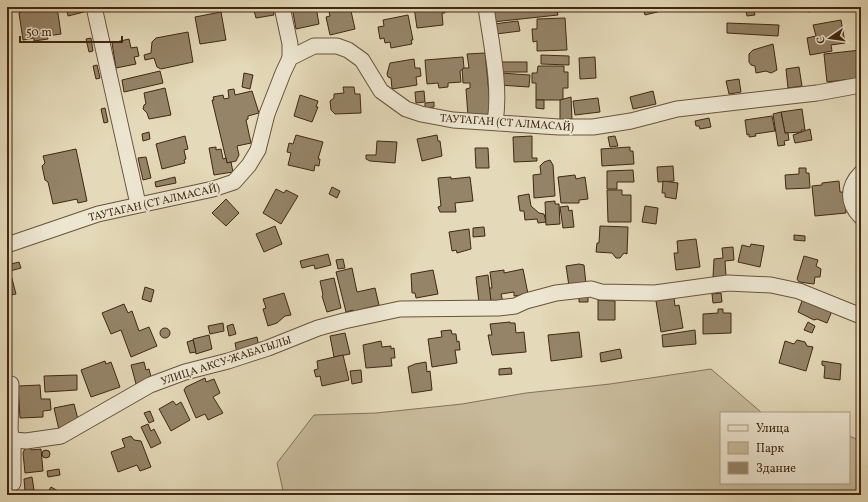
<svg xmlns="http://www.w3.org/2000/svg" width="868" height="502" viewBox="0 0 868 502" font-family="Vollkorn,serif">
<style>
.green{fill:#c8bb9c;stroke:#847257}
.building{fill:#958468;stroke:#402812}
.lines{fill:none;stroke-linecap:round;stroke-linejoin:round}
.street-casing{stroke:#69543c;stroke-width:17}
.street{stroke:#ede6d1;stroke-width:15}
.labels{text-anchor:middle;stroke-width:3.5;stroke-linejoin:round;paint-order:stroke}
.street-label{font-size:11px;fill:#402812;stroke:#ede6d1}
</style>
<rect width="100%" height="100%" fill="#e4d9b8"/>
<filter id="stains"><feTurbulence type="fractalNoise" baseFrequency=".005" numOctaves="4"/><feColorMatrix values="0 0 0 0 .2 0 0 0 0 .09 0 0 0 0 .02 0 0 0 .5 -.17"/></filter>
<radialGradient id="worn" r=".72"><stop offset=".6" stop-color="#630" stop-opacity="0"/><stop offset="1" stop-color="#630" stop-opacity=".3"/></radialGradient>
<polygon class="green" points="711,369 762,413 721,413 721,483 849,483 849,436 861,441 861,495 284,495 277,463 314,415 376,413 462,404 526,393 610,384"/>
<g class="building">
<polygon points="32,7 57,7 61,34 47,36 48,39 34,41 34,38 23,40 19,13"/>
<polygon points="66,7 83,7 84,12 68,16"/>
<polygon points="253,7 273,7 274,15 256,18"/>
<polygon points="292,7 316,7 319,24 296,29"/>
<polygon points="328,7 352,7 353,11 351,11 355,29 330,35 326,17 330,16"/>
<polygon points="414,7 444,7 445,13 442,13 443,25 417,28"/>
<polygon points="491,7 567,7 568,11 557,12 558,15 493,22"/>
<polygon points="643,7 664,7 665,10 645,15"/>
<polygon points="745,7 753,7 755,15 747,16"/>
<polygon points="807,7 830,7 808,12"/>
<polygon points="221,12 226,40 200,44 195,17"/>
<polygon points="408,15 413,40 411,40 412,44 391,48 390,42 385,43 384,38 380,39 378,27 384,26 383,20"/>
<polygon points="565,18 567,50 537,51 537,41 533,42 532,29 537,29 537,19"/>
<polygon points="841,20 845,43 831,45 832,51 810,55 807,38 816,36 813,25"/>
<polygon points="518,21 520,31 496,34 494,24"/>
<polygon points="727,23 779,25 778,36 727,33"/>
<polygon points="188,32 193,62 161,69 157,67 154,58 145,60 144,55 151,53 152,42 156,38"/>
<polygon points="91,38 93,51 89,52 86,39"/>
<polygon points="129,39 131,48 137,47 139,56 134,57 136,64 116,68 112,43"/>
<polygon points="773,44 777,70 771,73 766,71 756,73 755,66 751,65 749,62 749,54 753,50"/>
<polygon points="861,50 861,78 827,82 824,54"/>
<polygon points="485,53 491,114 468,116 466,89 470,88 470,83 463,83 462,68 469,68 467,54"/>
<polygon points="541,55 569,56 569,65 541,64"/>
<polygon points="463,57 464,68 460,71 461,82 448,83 448,87 439,88 438,83 427,84 425,60"/>
<polygon points="595,57 596,78 580,79 579,58"/>
<polygon points="414,59 415,68 420,68 421,76 416,77 417,85 392,89 391,78 388,77 387,74 390,63"/>
<rect x="499" y="62" width="28" height="10"/>
<polygon points="97,65 100,78 96,79 93,66"/>
<polygon points="538,66 564,66 564,72 568,72 568,88 563,88 563,100 536,100 536,83 532,83 532,73 537,73"/>
<polygon points="799,67 802,86 788,88 786,69"/>
<polygon points="160,71 163,83 124,92 122,80"/>
<polygon points="244,73 253,75 250,89 242,87"/>
<polygon points="500,73 530,75 529,87 499,85"/>
<polygon points="739,79 741,92 729,94 726,81"/>
<polygon points="343,87 354,87 355,94 360,94 361,113 335,114 331,110 330,101 334,98 334,94 344,93"/>
<polygon points="165,88 171,115 149,119 147,113 143,109 144,105 146,104 144,93"/>
<polygon points="234,89 235,95 252,91 259,113 248,116 248,119 246,120 251,143 237,146 239,155 236,161 227,163 212,100 214,100 213,97 223,95 224,99 229,98 228,90"/>
<polygon points="424,91 425,102 416,103 415,92"/>
<polygon points="653,91 656,104 633,109 630,97"/>
<polygon points="300,95 318,101 316,107 318,107 312,122 294,116"/>
<polygon points="571,97 572,119 560,120 560,100"/>
<polygon points="598,98 600,112 575,115 573,101"/>
<polygon points="536,100 544,100 544,109 536,108"/>
<polygon points="434,102 434,107 425,108 425,103"/>
<polygon points="105,108 108,122 104,123 101,109"/>
<polygon points="802,109 805,130 801,130 802,132 785,133 781,112"/>
<polygon points="781,112 785,133 788,133 789,140 784,141 785,145 778,146 773,114"/>
<polygon points="772,116 775,131 755,134 756,136 749,137 749,134 747,135 745,120"/>
<polygon points="709,118 711,127 700,129 699,126 696,126 695,121"/>
<polygon points="810,129 812,140 795,143 793,135"/>
<polygon points="149,132 150,139 143,141 142,134"/>
<polygon points="296,135 323,142 318,159 320,159 319,166 315,165 314,171 288,165 291,153 287,152 289,143 293,144"/>
<polygon points="437,135 438,141 440,141 442,156 422,161 417,139"/>
<polygon points="185,136 188,149 184,150 186,159 184,160 185,163 162,169 156,144"/>
<polygon points="532,136 532,158 537,158 537,161 514,162 513,137"/>
<polygon points="615,136 618,146 610,147 608,137"/>
<polygon points="377,141 397,142 395,163 370,161 366,159 366,155 376,155"/>
<polygon points="216,147 216,150 221,149 223,159 226,158 227,163 231,162 233,172 214,175 209,148"/>
<polygon points="630,147 630,151 633,151 634,164 602,166 601,149"/>
<polygon points="475,148 488,148 489,168 476,168"/>
<polygon points="76,149 87,201 78,203 77,199 53,204 48,182 45,180 42,166 45,163 43,156"/>
<polygon points="146,157 151,178 143,180 138,158"/>
<polygon points="550,160 553,165 555,196 534,198 533,175 541,174 540,166 544,162"/>
<polygon points="673,166 674,181 658,182 657,167"/>
<polygon points="799,168 806,168 806,173 809,173 810,188 786,189 785,175 799,174"/>
<polygon points="633,170 634,182 617,182 617,189 607,189 607,171"/>
<polygon points="575,175 576,179 585,177 588,199 579,200 579,203 561,203 558,177"/>
<polygon points="175,177 176,183 156,187 155,182"/>
<polygon points="451,177 451,179 470,177 473,201 455,203 456,212 440,212 438,207 441,206 438,178"/>
<polygon points="663,181 678,183 676,199 665,197 665,193 662,193"/>
<polygon points="839,181 840,192 844,192 846,213 815,216 812,186 822,185 822,183"/>
<polygon points="332,187 340,191 337,198 329,194"/>
<polygon points="276,189 284,193 286,190 298,196 281,224 263,213"/>
<polygon points="607,190 622,190 622,195 631,195 631,222 608,222"/>
<polygon points="529,194 531,206 539,213 544,214 546,222 538,223 537,219 525,220 524,211 520,211 518,196"/>
<polygon points="226,199 239,213 226,226 212,213"/>
<polygon points="555,201 555,204 559,204 560,224 546,225 545,202"/>
<polygon points="568,206 569,211 572,210 574,227 563,228 560,207"/>
<polygon points="645,206 658,208 656,224 642,222"/>
<polygon points="275,226 282,244 264,252 256,234"/>
<polygon points="600,226 628,227 627,254 624,253 620,258 616,258 612,253 596,252 597,243 599,243"/>
<polygon points="484,227 485,236 473,237 473,228"/>
<polygon points="469,229 471,249 457,253 456,250 452,251 449,232"/>
<polygon points="794,235 805,236 805,241 794,240"/>
<polygon points="696,239 700,267 676,270 674,253 678,253 677,241"/>
<polygon points="751,244 764,246 760,267 738,262 742,245 750,247"/>
<polygon points="733,247 734,260 725,261 726,276 713,277 714,259 723,258 722,248"/>
<polygon points="328,254 331,265 315,269 314,265 302,268 300,261"/>
<polygon points="804,256 818,260 816,266 821,269 820,277 815,277 814,284 799,282 797,279"/>
<polygon points="343,259 345,268 338,269 336,260"/>
<polygon points="19,262 21,268 10,271 16,294 7,296 7,265"/>
<polygon points="579,264 584,265 586,284 569,286 566,266"/>
<polygon points="352,268 357,292 375,288 379,305 363,309 364,314 354,316 353,310 346,312 336,272"/>
<polygon points="523,269 528,294 514,296 514,292 501,294 503,302 491,301 489,288 492,288 490,272 504,270 504,273"/>
<polygon points="433,270 438,294 416,298 415,293 412,293 411,274"/>
<polygon points="488,275 491,301 479,303 476,277"/>
<polygon points="334,278 341,308 327,312 322,296 323,295 320,281"/>
<polygon points="145,287 154,290 151,302 142,299"/>
<polygon points="284,293 291,315 285,316 277,323 268,326 263,309 266,308 263,299"/>
<polygon points="721,293 722,302 713,303 712,294"/>
<polygon points="588,294 588,302 579,302 579,295"/>
<polygon points="674,298 675,306 679,305 683,328 661,332 656,301"/>
<polygon points="803,298 832,311 827,323 817,319 814,320 798,312"/>
<polygon points="598,300 615,301 615,320 598,320"/>
<polygon points="124,304 128,313 132,311 139,331 149,327 157,346 131,357 121,330 111,334 102,313"/>
<polygon points="718,309 723,309 723,313 731,313 731,333 703,334 703,314 718,313"/>
<polygon points="510,322 510,323 515,323 516,333 524,332 526,352 492,355 488,335 492,335 490,324"/>
<polygon points="808,322 815,326 812,333 804,330"/>
<polygon points="223,323 224,331 210,334 208,326"/>
<polygon points="233,324 236,334 229,336 227,326"/>
<circle cx="165" cy="333" r="5"/>
<polygon points="451,330 452,334 456,334 457,342 459,341 460,350 455,350 457,363 432,367 428,339 442,337 441,331"/>
<polygon points="695,330 696,344 663,347 662,335"/>
<polygon points="579,332 582,357 551,361 548,335"/>
<polygon points="345,333 350,354 334,357 330,336"/>
<polygon points="209,335 212,349 196,354 193,339"/>
<polygon points="257,337 259,347 237,353 235,343"/>
<polygon points="193,340 196,352 190,353 187,342"/>
<polygon points="797,340 805,342 807,346 813,347 806,371 779,363 785,341 794,344"/>
<polygon points="381,341 382,347 391,346 391,349 394,348 395,358 391,358 392,366 366,368 363,345"/>
<polygon points="620,349 622,358 601,362 600,353"/>
<polygon points="343,355 349,380 322,386 320,376 316,377 314,370 318,369 317,361"/>
<polygon points="105,361 106,364 111,362 120,387 91,397 81,370"/>
<polygon points="822,361 841,364 840,380 824,378 825,366 822,365"/>
<polygon points="144,362 146,370 149,369 151,377 148,377 149,381 136,384 131,365"/>
<polygon points="426,362 427,372 430,371 432,390 412,393 408,367 415,364"/>
<polygon points="511,368 512,374 499,375 499,369"/>
<polygon points="361,370 362,382 352,384 350,371"/>
<polygon points="77,375 77,390 45,392 44,376"/>
<polygon points="205,378 206,382 214,379 220,393 213,397 223,413 208,420 205,414 196,418 184,390 186,387"/>
<polygon points="40,385 41,399 50,399 51,410 43,411 43,417 20,418 18,386"/>
<polygon points="173,401 176,405 181,402 190,420 171,431 159,409"/>
<polygon points="74,404 79,423 59,430 54,408"/>
<polygon points="150,411 154,421 149,423 144,413"/>
<polygon points="148,424 151,431 154,429 161,443 151,448 141,427"/>
<polygon points="131,436 134,440 141,441 151,467 140,471 137,465 118,472 111,452 125,447 122,439"/>
<polygon points="31,446 31,450 41,449 43,471 25,473 23,453 25,448"/>
<circle cx="46" cy="454" r="4"/>
<polygon points="59,469 60,475 48,477 47,471"/>
<polygon points="32,477 34,490 25,491 24,479"/>
<polygon points="51,487 58,491 55,495 46,495"/>
</g>
<g class="lines">
<defs>
<g id="street">
<polyline points="94,7 138,204"/>
<polyline points="282,7 290,44 290,58"/>
<path d="M486,7C491,43 501,87 495,122"/>
<path d="M861,173C847,187 847,203 861,217"/>
<polyline points="7,245 98,214 213,189 234,182 249,165 258,150 267,114 283,73 290,58 314,46 337,46 348,50 362,60 381,91 406,109 421,114 453,120 559,127 593,127 631,121 677,109 817,93 861,85"/>
<polyline points="7,432 10,432 13,440 26,441 61,436 150,385 185,372 228,361 268,348 318,328 344,321 400,309 498,308 515,306 526,301 556,293 591,289 601,292 655,293 728,283 771,285 799,291 861,316"/>
<polyline points="10,432 11,384"/>
<polyline points="13,440 13,483"/>
</g>
</defs>
<use href="#street" class="street-casing"/>
<use href="#street" class="street"/>
</g>
<g class="labels">
<g class="street-label">
<text transform="translate(507 122) rotate(4)" y="4">ТАУТАГАН (СТ АЛМАСАЙ)</text>
<text transform="translate(154 202) rotate(-13)" y="4">ТАУТАГАН (СТ АЛМАСАЙ)</text>
<text transform="translate(226 360) rotate(-18)" y="4">УЛИЦА АКСУ-ЖАБАГЫЛЫ</text>
</g>
</g>
<rect width="868" height="502" fill="none" stroke="#e4d9b8" stroke-width="24"/>
<rect x="8" y="8" width="852" height="486" fill="none" stroke="#402812" stroke-width="2"/>
<rect x="12" y="12" width="844" height="478" fill="none" stroke="#402812"/>
<rect x="720" y="412" width="130" height="72" fill="#ede6d1" stroke="#a89a85"/>
<rect x="728" y="425" width="20" height="6" fill="#ede6d1" stroke="#a89a85"/>
<text x="756" y="432" font-size="12" fill="#402812">Улица</text>
<rect x="728" y="442" width="20" height="12" fill="#c8bb9c" stroke="#a89a85"/>
<text x="756" y="452" font-size="12" fill="#402812">Парк</text>
<rect x="728" y="462" width="20" height="12" fill="#958468" stroke="#a89a85"/>
<text x="756" y="472" font-size="12" fill="#402812">Здание</text>
<g transform="translate(830 38) rotate(257)" stroke="#ede6d1" stroke-width="3" paint-order="stroke">
<path d="M0-3L7 15L0 10L-7 15Z" fill="#402812"/>
<text y="-6" font-size="11" font-weight="bold" text-anchor="middle" fill="#402812">С</text>
</g>
<path d="M20 36v6h102v-6" fill="none" stroke="#402812" stroke-width="2"/>
<text x="26" y="36" font-size="12" fill="#402812" stroke="#ede6d1" stroke-width="3" paint-order="stroke">50 m</text>
<rect width="100%" height="100%" filter="url(#stains)"/>
<rect width="100%" height="100%" fill="url(#worn)"/>
</svg>
